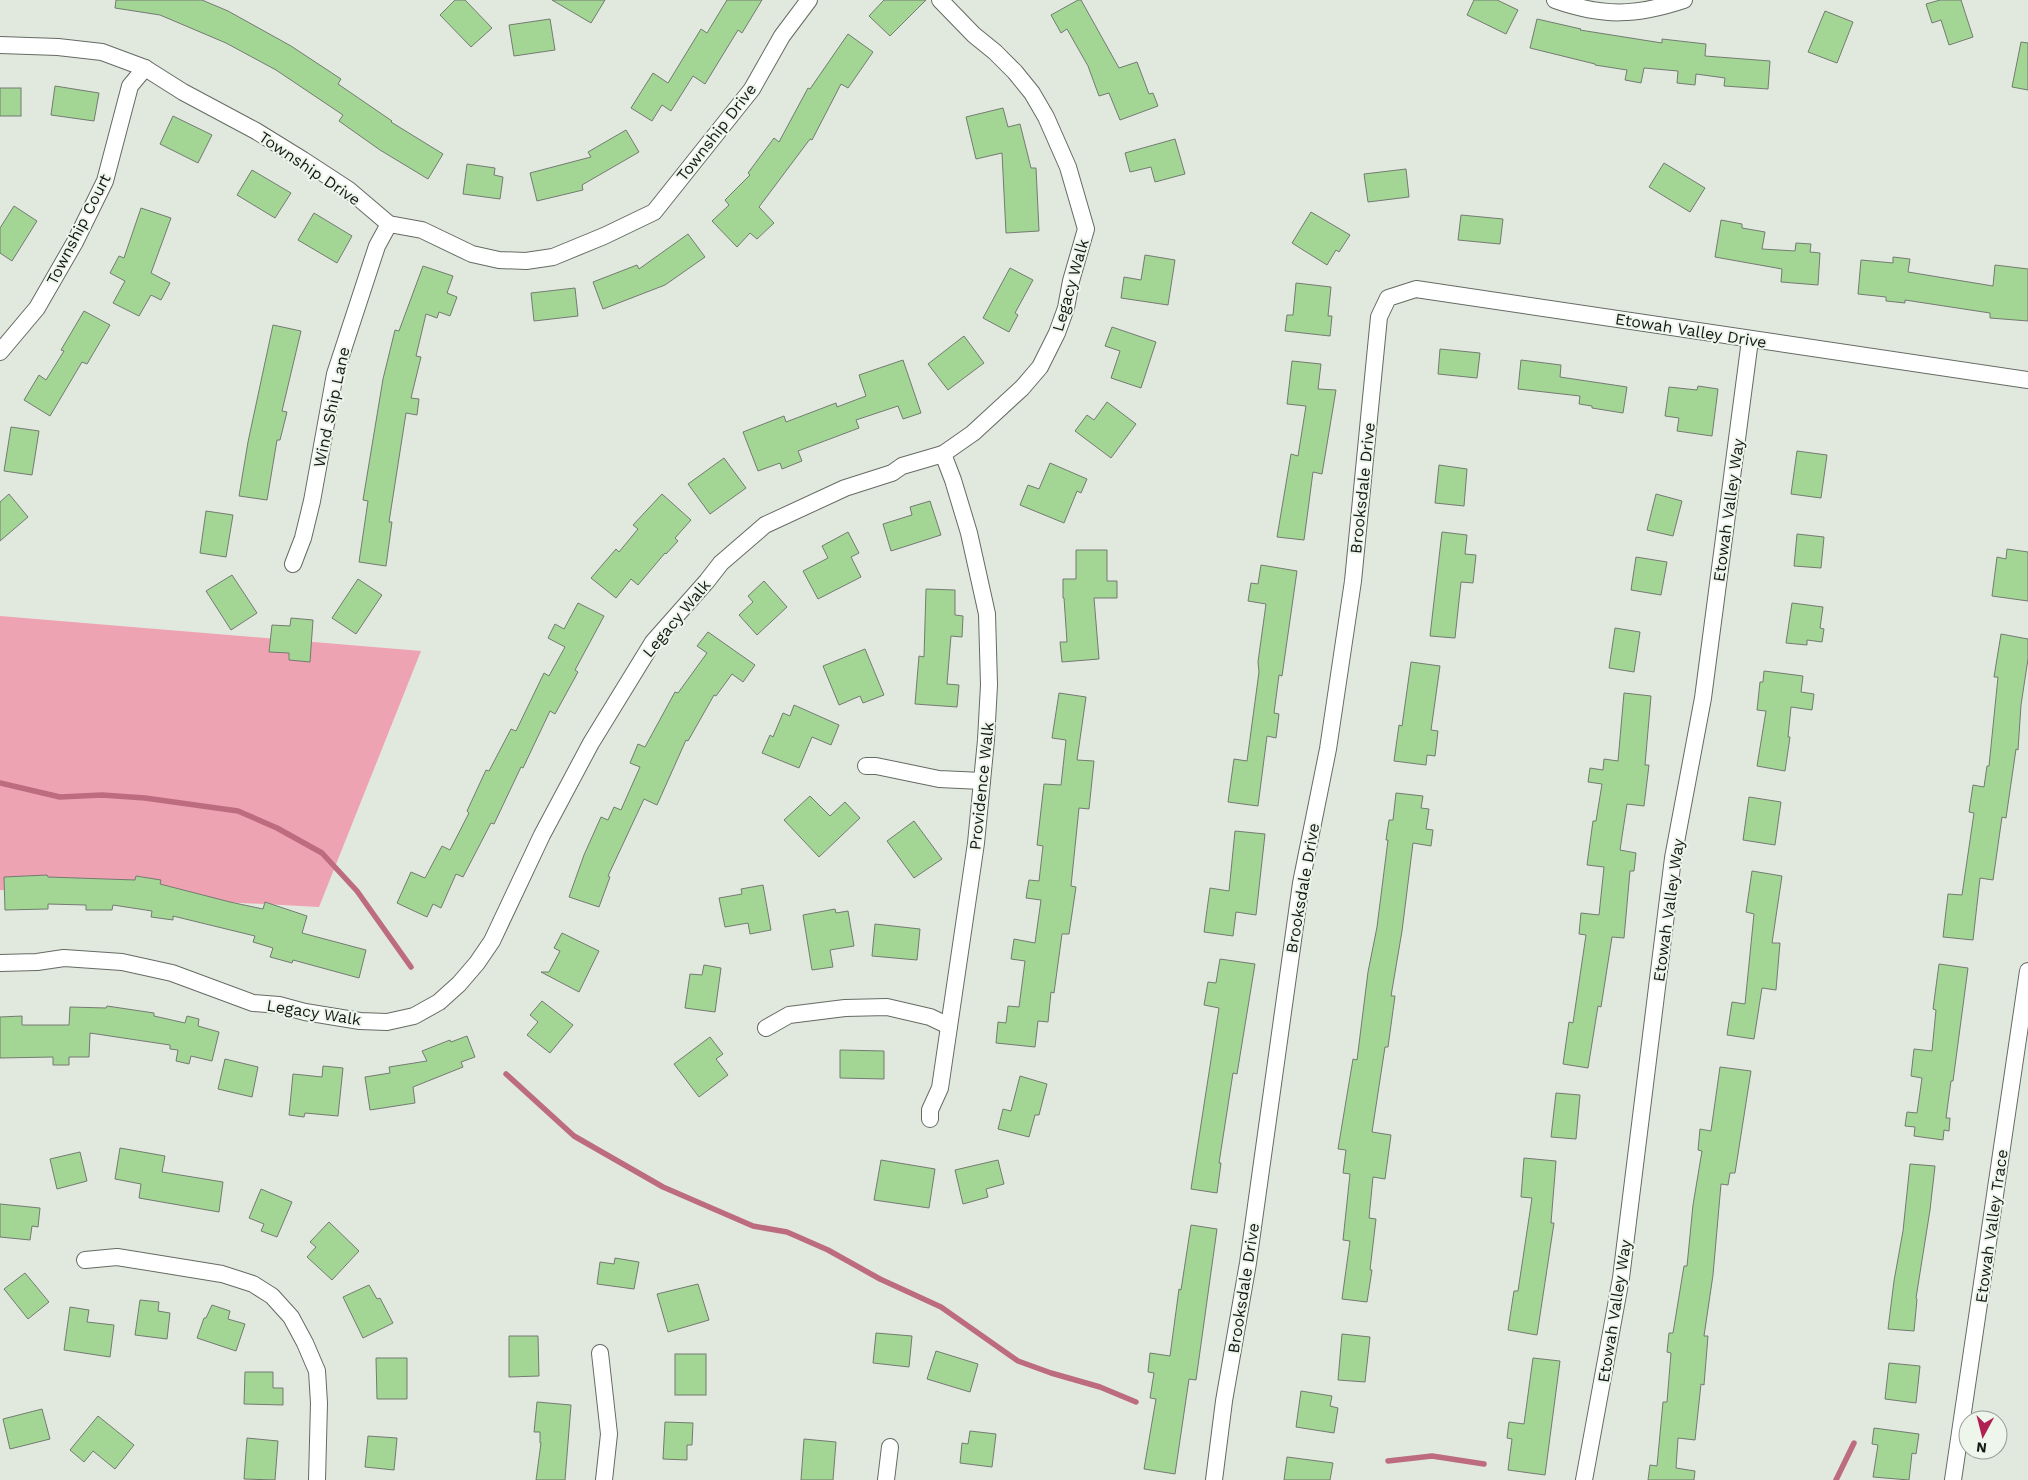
<svg xmlns="http://www.w3.org/2000/svg" width="2028" height="1480" viewBox="0 0 2028 1480" font-family="'Work Sans',sans-serif">
<style>
.green{fill:#eea3b2}
.lines{fill:none;stroke-linecap:round;stroke-linejoin:round}
.stream{stroke:#bc6c7e;stroke-width:5.5}
.building{fill:#a3d594;stroke:#747b72}
.minor-casing{stroke:#656b63;stroke-width:18}
.minor{stroke:#fff;stroke-width:16}
.labels{text-anchor:middle;stroke-width:4;stroke-linejoin:round;paint-order:stroke}
.street-label{font-size:16px;fill:#151815;stroke:#eef6ec}
</style>
<rect width="100%" height="100%" fill="#e1e9df"/>
<polygon class="green" points="0,616 421,651 319,907 0,890"/>
<g class="lines">
<g class="stream">
<polyline points="0,783 60,797 102,795 145,798 238,811 277,828 322,853 357,891 411,967"/>
<polyline points="506,1074 574,1136 663,1187 753,1226 787,1232 828,1250 880,1279 941,1307 1018,1361 1051,1373 1100,1387 1136,1402"/>
<polyline points="1388,1461 1432,1456 1484,1464"/>
<polyline points="1836,1480 1854,1443"/>
</g>
</g>
<g class="building">
<polygon points="116,0 202,0 228,11 291,46 341,79 338,84 392,121 391,122 443,154 428,179 380,150 339,121 343,115 276,70 226,43 160,15 115,8"/>
<polygon points="455,0 465,0 492,28 471,47 440,15"/>
<polygon points="552,0 605,0 591,23"/>
<polygon points="727,0 762,0 742,33 738,30 705,84 693,76 671,111 662,105 652,121 631,108 653,73 668,83 701,29 707,33"/>
<polygon points="884,0 926,0 890,36 869,16"/>
<polygon points="1078,0 1081,0 1119,68 1137,62 1149,94 1153,93 1158,106 1120,120 1109,93 1099,96 1088,66 1067,29 1061,33 1051,15"/>
<polygon points="1474,0 1497,0 1518,10 1506,34 1467,15"/>
<polygon points="1940,0 1961,0 1973,37 1949,45 1941,20 1932,23 1926,4"/>
<polygon points="1825,11 1853,22 1837,63 1808,52"/>
<polygon points="550,19 555,50 514,56 509,25"/>
<polygon points="1537,19 1581,29 1580,30 1662,43 1662,39 1706,44 1705,56 1770,61 1768,89 1724,86 1725,78 1696,74 1695,85 1677,83 1678,71 1644,68 1641,83 1625,80 1627,70 1595,65 1595,64 1530,48"/>
<polygon points="848,34 873,52 848,88 841,84 812,140 810,139 759,207 774,223 757,239 750,233 737,247 712,221 729,205 725,200 750,175 748,173 774,138 779,142 808,88 810,89"/>
<polygon points="2021,42 2028,43 2028,90 2012,87"/>
<polygon points="55,86 99,93 94,121 51,115"/>
<rect x="0" y="88" width="21" height="28"/>
<polygon points="1003,108 1008,127 1020,124 1031,168 1036,168 1039,231 1006,233 1002,153 976,159 966,117"/>
<polygon points="173,116 212,135 198,163 160,144"/>
<polygon points="626,130 639,152 582,185 583,190 537,201 530,173 591,157 588,152"/>
<polygon points="1175,139 1185,174 1155,182 1151,167 1130,172 1125,153"/>
<polygon points="1664,163 1705,188 1690,212 1649,187"/>
<polygon points="467,164 495,168 494,175 503,177 500,199 463,194"/>
<polygon points="1406,169 1409,197 1368,202 1364,174"/>
<polygon points="252,170 291,193 275,218 237,195"/>
<polygon points="14,206 37,221 12,261 0,253 0,228"/>
<polygon points="141,208 171,218 151,273 170,283 161,300 151,295 139,316 113,303 125,281 110,273 119,256 124,258"/>
<polygon points="1311,212 1350,235 1339,252 1336,250 1327,265 1292,243"/>
<polygon points="314,213 352,236 337,263 298,240"/>
<polygon points="1461,215 1503,219 1500,244 1458,240"/>
<polygon points="1721,220 1742,224 1742,228 1765,232 1762,249 1795,251 1796,243 1811,244 1810,252 1820,253 1818,285 1781,282 1782,269 1715,257"/>
<polygon points="688,234 705,257 665,285 603,309 593,282 637,265 639,269"/>
<polygon points="1145,255 1175,260 1168,305 1121,298 1124,277 1141,280"/>
<polygon points="1893,257 1910,259 1908,272 1993,286 1995,265 2028,269 2028,321 1990,318 1990,313 1905,300 1905,303 1886,301 1886,297 1858,294 1861,260 1893,263"/>
<polygon points="423,266 453,276 447,293 457,297 450,316 439,312 437,318 426,314 416,356 421,357 411,398 419,399 417,415 406,413 389,522 392,522 386,566 359,562 368,501 363,500 383,379 395,330 399,331"/>
<polygon points="1010,268 1033,280 1015,313 1018,315 1009,332 983,318"/>
<polygon points="1296,283 1331,287 1328,316 1332,316 1330,336 1285,331 1287,315 1293,315"/>
<polygon points="575,288 578,316 534,321 531,293"/>
<polygon points="84,311 110,325 87,364 82,362 50,416 24,400 39,375 46,380 64,351 61,350"/>
<polygon points="273,325 301,331 282,411 287,412 280,440 277,440 267,500 239,496 248,442"/>
<polygon points="1112,327 1156,342 1141,388 1111,378 1120,351 1105,346"/>
<polygon points="964,336 984,363 948,390 928,364"/>
<polygon points="1440,349 1480,353 1477,378 1438,374"/>
<polygon points="903,360 921,413 903,419 898,406 856,420 859,428 798,451 802,461 782,469 780,463 758,471 743,432 784,416 786,422 836,403 837,407 866,396 859,375"/>
<polygon points="1521,360 1561,365 1560,377 1627,387 1623,413 1592,408 1592,406 1579,404 1580,396 1518,389"/>
<polygon points="1292,361 1321,364 1318,389 1336,390 1322,474 1313,472 1304,540 1277,537 1291,454 1298,456 1306,406 1287,404"/>
<polygon points="1698,386 1718,389 1712,436 1677,431 1679,418 1665,416 1669,387 1697,390"/>
<polygon points="1107,402 1136,424 1111,458 1075,431 1087,415 1094,420"/>
<polygon points="11,427 39,431 32,475 4,471"/>
<polygon points="1797,451 1827,455 1821,498 1791,494"/>
<polygon points="724,458 746,488 710,514 688,484"/>
<polygon points="1050,463 1087,479 1081,493 1077,491 1064,523 1020,505 1028,485 1039,489"/>
<polygon points="1439,465 1467,469 1464,506 1435,503"/>
<polygon points="9,494 28,517 0,541 0,502"/>
<polygon points="662,494 691,520 675,538 678,541 666,554 665,553 638,585 631,579 616,598 591,578 616,549 619,552 638,529 633,525"/>
<polygon points="1656,494 1682,501 1673,536 1647,530"/>
<polygon points="930,501 941,535 891,551 883,524 912,515 910,507"/>
<polygon points="206,511 233,515 226,557 200,553"/>
<polygon points="848,532 859,553 851,557 861,577 818,599 803,571 828,558 822,546"/>
<polygon points="1442,532 1467,535 1465,554 1476,555 1473,583 1461,582 1455,638 1430,636"/>
<polygon points="1797,534 1824,537 1821,568 1794,566"/>
<polygon points="2007,549 2028,552 2028,601 1992,596 1997,557 2006,559"/>
<polygon points="1076,550 1107,550 1107,581 1117,581 1117,598 1094,598 1099,659 1062,662 1060,642 1067,642 1064,598 1063,598 1063,579 1076,579"/>
<polygon points="1636,557 1667,562 1661,595 1631,590"/>
<polygon points="1261,565 1297,571 1282,676 1279,675 1274,713 1279,714 1276,738 1267,736 1258,806 1228,802 1234,759 1247,761 1259,672 1258,662 1266,604 1248,601 1251,583 1258,584"/>
<polygon points="232,575 257,613 231,630 206,591"/>
<polygon points="358,579 382,595 356,634 332,618"/>
<polygon points="764,581 787,607 757,635 739,615 753,602 748,596"/>
<polygon points="926,589 955,590 955,615 963,616 962,637 951,636 947,684 959,685 957,707 915,704 919,656 924,657"/>
<polygon points="578,603 604,616 575,670 578,672 555,714 550,711 523,768 521,767 494,824 491,823 463,877 456,874 441,908 433,904 427,917 397,903 411,872 425,878 442,846 450,850 469,813 467,811 486,770 489,771 511,729 516,731 544,673 549,676 565,647 548,638 555,624 564,629"/>
<polygon points="1792,603 1823,607 1820,628 1824,629 1822,642 1807,640 1807,645 1786,643"/>
<polygon points="291,618 313,620 310,662 289,660 289,653 269,652 272,625 290,626"/>
<polygon points="1615,628 1640,632 1634,672 1609,668"/>
<polygon points="708,632 755,665 743,682 732,674 716,696 714,695 688,741 686,740 657,805 644,799 608,876 610,877 599,907 569,897 584,855 601,817 608,820 614,807 621,810 640,767 630,763 638,744 645,747 675,692 678,693 707,653 697,646"/>
<polygon points="2001,634 2028,639 2028,659 2021,705 2018,750 2016,749 2006,818 2002,817 1993,880 1980,878 1973,940 1943,937 1948,894 1962,895 1974,813 1969,812 1973,785 1984,787 1987,766 1989,766 1998,677 1994,677"/>
<polygon points="865,649 884,695 863,703 860,696 839,705 823,666"/>
<polygon points="1411,662 1440,666 1431,730 1438,731 1435,756 1427,755 1426,765 1394,761 1399,725 1402,726"/>
<polygon points="1764,671 1803,676 1801,692 1814,694 1812,710 1791,707 1788,737 1790,737 1785,771 1757,766 1766,711 1757,710 1760,682 1763,682"/>
<polygon points="1059,693 1086,697 1077,760 1094,761 1089,809 1079,808 1071,886 1076,887 1069,934 1062,934 1054,993 1051,992 1048,1022 1038,1021 1035,1047 996,1043 998,1022 1006,1023 1008,1006 1019,1007 1025,961 1011,959 1014,939 1035,943 1041,900 1026,898 1029,880 1039,881 1043,846 1037,845 1044,784 1061,785 1066,740 1052,738"/>
<polygon points="1624,693 1651,696 1645,765 1649,765 1644,806 1627,804 1620,850 1636,853 1634,871 1630,871 1624,938 1612,937 1601,1007 1598,1006 1588,1068 1563,1064 1569,1022 1573,1023 1586,935 1579,934 1581,913 1599,915 1604,867 1587,865 1593,821 1596,821 1602,784 1588,782 1590,768 1603,770 1604,759 1618,761"/>
<polygon points="794,705 839,725 831,745 812,737 799,768 762,753 770,735 773,737 783,713 790,716"/>
<polygon points="1396,793 1423,796 1421,808 1429,809 1426,829 1433,830 1431,846 1413,843 1402,931 1391,996 1395,996 1388,1047 1385,1047 1372,1132 1391,1135 1385,1179 1373,1177 1369,1218 1376,1219 1370,1270 1372,1270 1367,1302 1342,1299 1350,1241 1343,1240 1350,1174 1343,1173 1346,1150 1338,1149 1353,1059 1357,1060 1368,972 1377,927 1388,840 1386,840 1389,820 1393,820"/>
<polygon points="810,796 830,816 845,802 860,818 819,857 784,820"/>
<polygon points="1749,797 1781,802 1775,845 1743,840"/>
<polygon points="914,821 942,859 914,878 887,841"/>
<polygon points="1235,831 1265,834 1256,915 1236,912 1233,936 1204,932 1210,888 1229,891"/>
<polygon points="1752,871 1782,876 1772,943 1780,943 1776,990 1762,988 1754,1039 1727,1035 1732,1002 1745,1004 1754,914 1746,912"/>
<polygon points="47,875 48,877 135,880 136,876 161,880 160,884 230,902 263,909 265,902 307,916 302,933 366,950 359,978 293,960 292,963 270,957 273,948 253,942 255,936 173,916 173,920 151,917 152,911 113,905 112,910 86,910 86,905 48,904 48,909 5,910 4,877"/>
<polygon points="763,885 771,930 750,934 748,923 725,927 719,898 742,894 741,889"/>
<polygon points="835,909 836,913 848,911 854,946 830,950 833,967 812,970 803,915"/>
<polygon points="875,924 920,929 917,960 872,956"/>
<polygon points="562,933 599,951 579,992 541,972 549,972 560,951 554,948"/>
<polygon points="1220,959 1255,964 1237,1074 1233,1073 1219,1163 1221,1163 1217,1193 1191,1189 1219,1008 1204,1005 1208,982 1216,983"/>
<polygon points="1939,964 1968,968 1953,1081 1951,1081 1946,1118 1950,1118 1949,1131 1944,1130 1943,1140 1914,1136 1915,1127 1905,1126 1907,1112 1917,1113 1922,1078 1911,1076 1914,1049 1932,1051 1936,1010 1933,1009"/>
<polygon points="704,965 721,968 715,1012 685,1008 690,974 702,975"/>
<polygon points="542,1001 573,1025 550,1053 527,1035 538,1022 530,1015"/>
<polygon points="107,1006 154,1013 154,1016 185,1023 187,1016 199,1019 198,1026 219,1032 212,1061 191,1056 189,1064 176,1061 178,1050 170,1049 170,1045 90,1033 89,1057 69,1057 69,1065 53,1065 53,1057 0,1058 0,1017 22,1016 22,1025 69,1025 70,1007 106,1008"/>
<polygon points="467,1036 475,1057 461,1062 463,1067 413,1087 415,1103 370,1110 365,1077 390,1073 389,1067 427,1061 422,1051 450,1040 451,1042"/>
<polygon points="710,1037 723,1054 716,1059 728,1075 699,1097 674,1064"/>
<polygon points="840,1050 884,1051 884,1079 840,1078"/>
<polygon points="225,1059 258,1067 252,1097 218,1089"/>
<polygon points="323,1066 343,1068 338,1116 305,1113 304,1117 289,1115 293,1074 322,1077"/>
<polygon points="1720,1067 1751,1071 1735,1173 1730,1173 1728,1185 1721,1184 1713,1275 1704,1336 1708,1336 1704,1385 1701,1384 1695,1440 1678,1438 1676,1468 1695,1471 1694,1480 1648,1480 1650,1465 1657,1466 1663,1402 1667,1402 1671,1353 1667,1352 1669,1333 1673,1333 1684,1266 1687,1266 1693,1205 1702,1151 1698,1150 1700,1129 1711,1131"/>
<polygon points="1020,1076 1047,1084 1039,1115 1035,1115 1029,1137 998,1129 1003,1109 1011,1111"/>
<polygon points="1556,1093 1580,1095 1576,1139 1551,1137"/>
<polygon points="120,1148 165,1156 162,1172 223,1182 219,1212 139,1198 141,1184 115,1179"/>
<polygon points="80,1152 87,1181 57,1189 50,1159"/>
<polygon points="1524,1158 1556,1161 1551,1223 1554,1223 1537,1335 1508,1330 1514,1291 1518,1291 1532,1198 1521,1197"/>
<polygon points="881,1160 935,1169 929,1208 874,1200"/>
<polygon points="998,1160 1004,1184 986,1189 988,1197 963,1204 955,1170"/>
<polygon points="1910,1164 1935,1166 1930,1210 1916,1298 1917,1299 1914,1331 1888,1329 1894,1281 1903,1231"/>
<polygon points="261,1189 292,1202 277,1237 261,1231 264,1224 249,1218"/>
<polygon points="0,1204 40,1208 38,1227 32,1226 30,1240 0,1237"/>
<polygon points="329,1222 359,1251 332,1280 307,1257 316,1247 310,1242"/>
<polygon points="1191,1225 1217,1229 1196,1380 1189,1379 1175,1474 1144,1469 1156,1399 1150,1398 1154,1373 1148,1372 1150,1353 1170,1356 1179,1289 1181,1290"/>
<polygon points="615,1258 639,1262 634,1289 597,1284 600,1262 614,1264"/>
<polygon points="25,1273 49,1302 28,1319 4,1289"/>
<polygon points="698,1284 709,1320 668,1332 657,1294"/>
<polygon points="369,1285 377,1299 380,1298 393,1323 363,1338 343,1297"/>
<polygon points="140,1300 159,1302 158,1311 170,1313 167,1339 135,1335"/>
<polygon points="212,1305 230,1311 228,1319 245,1324 236,1351 197,1338 204,1318 206,1318"/>
<polygon points="70,1307 89,1310 87,1322 114,1325 110,1357 64,1350"/>
<polygon points="876,1333 912,1336 909,1367 873,1363"/>
<polygon points="1342,1334 1370,1337 1365,1382 1338,1380"/>
<polygon points="509,1336 538,1336 539,1376 509,1377"/>
<polygon points="936,1351 978,1364 970,1392 927,1379"/>
<rect x="675" y="1354" width="31" height="41"/>
<polygon points="376,1358 407,1358 407,1399 377,1399"/>
<polygon points="1533,1358 1560,1361 1545,1475 1508,1470 1512,1439 1507,1438 1509,1422 1524,1424"/>
<polygon points="1889,1363 1920,1366 1916,1403 1885,1399"/>
<polygon points="245,1372 273,1372 273,1388 283,1388 283,1405 244,1404"/>
<polygon points="1301,1391 1332,1396 1330,1406 1338,1408 1334,1433 1296,1427"/>
<polygon points="537,1402 571,1405 565,1480 536,1480 541,1443 540,1443 540,1432 534,1432"/>
<polygon points="42,1409 50,1439 10,1449 3,1419"/>
<polygon points="98,1416 134,1445 115,1469 93,1451 84,1462 70,1450"/>
<polygon points="665,1422 693,1423 692,1445 687,1445 687,1460 663,1459"/>
<polygon points="1874,1428 1919,1434 1916,1454 1912,1453 1909,1480 1873,1477 1878,1445 1872,1444"/>
<polygon points="970,1431 996,1434 992,1467 960,1463 962,1443 968,1444"/>
<polygon points="368,1436 397,1438 394,1470 365,1467"/>
<polygon points="247,1438 278,1441 275,1480 244,1479"/>
<polygon points="804,1439 836,1442 833,1480 801,1480"/>
<polygon points="1287,1457 1333,1463 1330,1480 1284,1480"/>
</g>
<g class="lines">
<defs>
<g id="minor">
<path d="M1555,0C1603,17 1636,16 1684,0"/>
<polyline points="0,45 58,47 102,52 145,68 183,92 256,131 303,160 349,190 389,224 422,230 472,254 499,260 526,261 553,257 604,236 654,212 752,89 782,36 809,0"/>
<polyline points="0,352 37,308 75,242 105,181 130,86 145,68"/>
<polyline points="293,564 303,538 312,501 335,374 377,246 389,224"/>
<polyline points="866,766 876,766 939,779 982,781"/>
<polyline points="0,963 37,962 64,958 122,962 172,973 253,1003 279,1005 305,1012 360,1021 387,1022 414,1016 439,1002 459,984 477,963 492,941 542,835 591,743 653,642 707,581 721,563 765,525 845,488 892,473 902,466 943,454 973,433 1022,388 1040,367 1057,333 1066,308 1071,281 1086,229 1068,167 1046,117 1032,93 1015,72 995,52 974,35 940,0"/>
<polyline points="766,1028 789,1015 845,1008 887,1007 930,1017 949,1026"/>
<polyline points="930,1119 930,1110 940,1088 976,843 986,740 989,685 987,614 969,533 953,480 943,454"/>
<polyline points="85,1260 117,1257 222,1274 253,1284 272,1296 291,1317 305,1343 317,1371 319,1403 317,1480"/>
<polyline points="600,1353 609,1434 604,1480"/>
<polyline points="886,1480 890,1447"/>
<polyline points="1214,1480 1224,1401 1248,1263 1301,883 1328,749 1353,581 1379,317 1388,298 1416,289 2028,380"/>
<polyline points="1584,1480 1621,1278 1673,858 1703,698 1750,340"/>
<polyline points="1953,1480 2028,971"/>
</g>
</defs>
<use href="#minor" class="minor-casing"/>
<use href="#minor" class="minor"/>
</g>
<g class="labels">
<g class="street-label">
<text transform="translate(716 132) rotate(-52)" y="6">Township Drive</text>
<text transform="translate(310 168) rotate(34)" y="6">Township Drive</text>
<text transform="translate(78 229) rotate(-63)" y="6">Township Court</text>
<text transform="translate(1070 285) rotate(-74)" y="6">Legacy Walk</text>
<text transform="translate(1691 330) rotate(9)" y="6">Etowah Valley Drive</text>
<text transform="translate(331 407) rotate(-78)" y="6">Wind Ship Lane</text>
<text transform="translate(1362 488) rotate(-84)" y="6">Brooksdale Drive</text>
<text transform="translate(1728 510) rotate(-82)" y="6">Etowah Valley Way</text>
<text transform="translate(676 618) rotate(-50)" y="6">Legacy Walk</text>
<text transform="translate(981 786) rotate(-84)" y="6">Providence Walk</text>
<text transform="translate(1302 888) rotate(-80)" y="6">Brooksdale Drive</text>
<text transform="translate(1668 910) rotate(-82)" y="6">Etowah Valley Way</text>
<text transform="translate(314 1012) rotate(9)" y="6">Legacy Walk</text>
<text transform="translate(1991 1226) rotate(-82)" y="6">Etowah Valley Trace</text>
<text transform="translate(1243 1288) rotate(-81)" y="6">Brooksdale Drive</text>
<text transform="translate(1614 1311) rotate(-81)" y="6">Etowah Valley Way</text>
</g>
</g>
<g transform="translate(1983 1435) rotate(187)"><circle r="24" fill="#eef6ec" stroke="#979d96"/>
<path d="M0-4L9 19L0 12L-9 19Z" fill="#b02054"/>
<text y="-8" font-size="14" font-weight="bold" text-anchor="middle" fill="#151815">N</text>
</g>
</svg>
